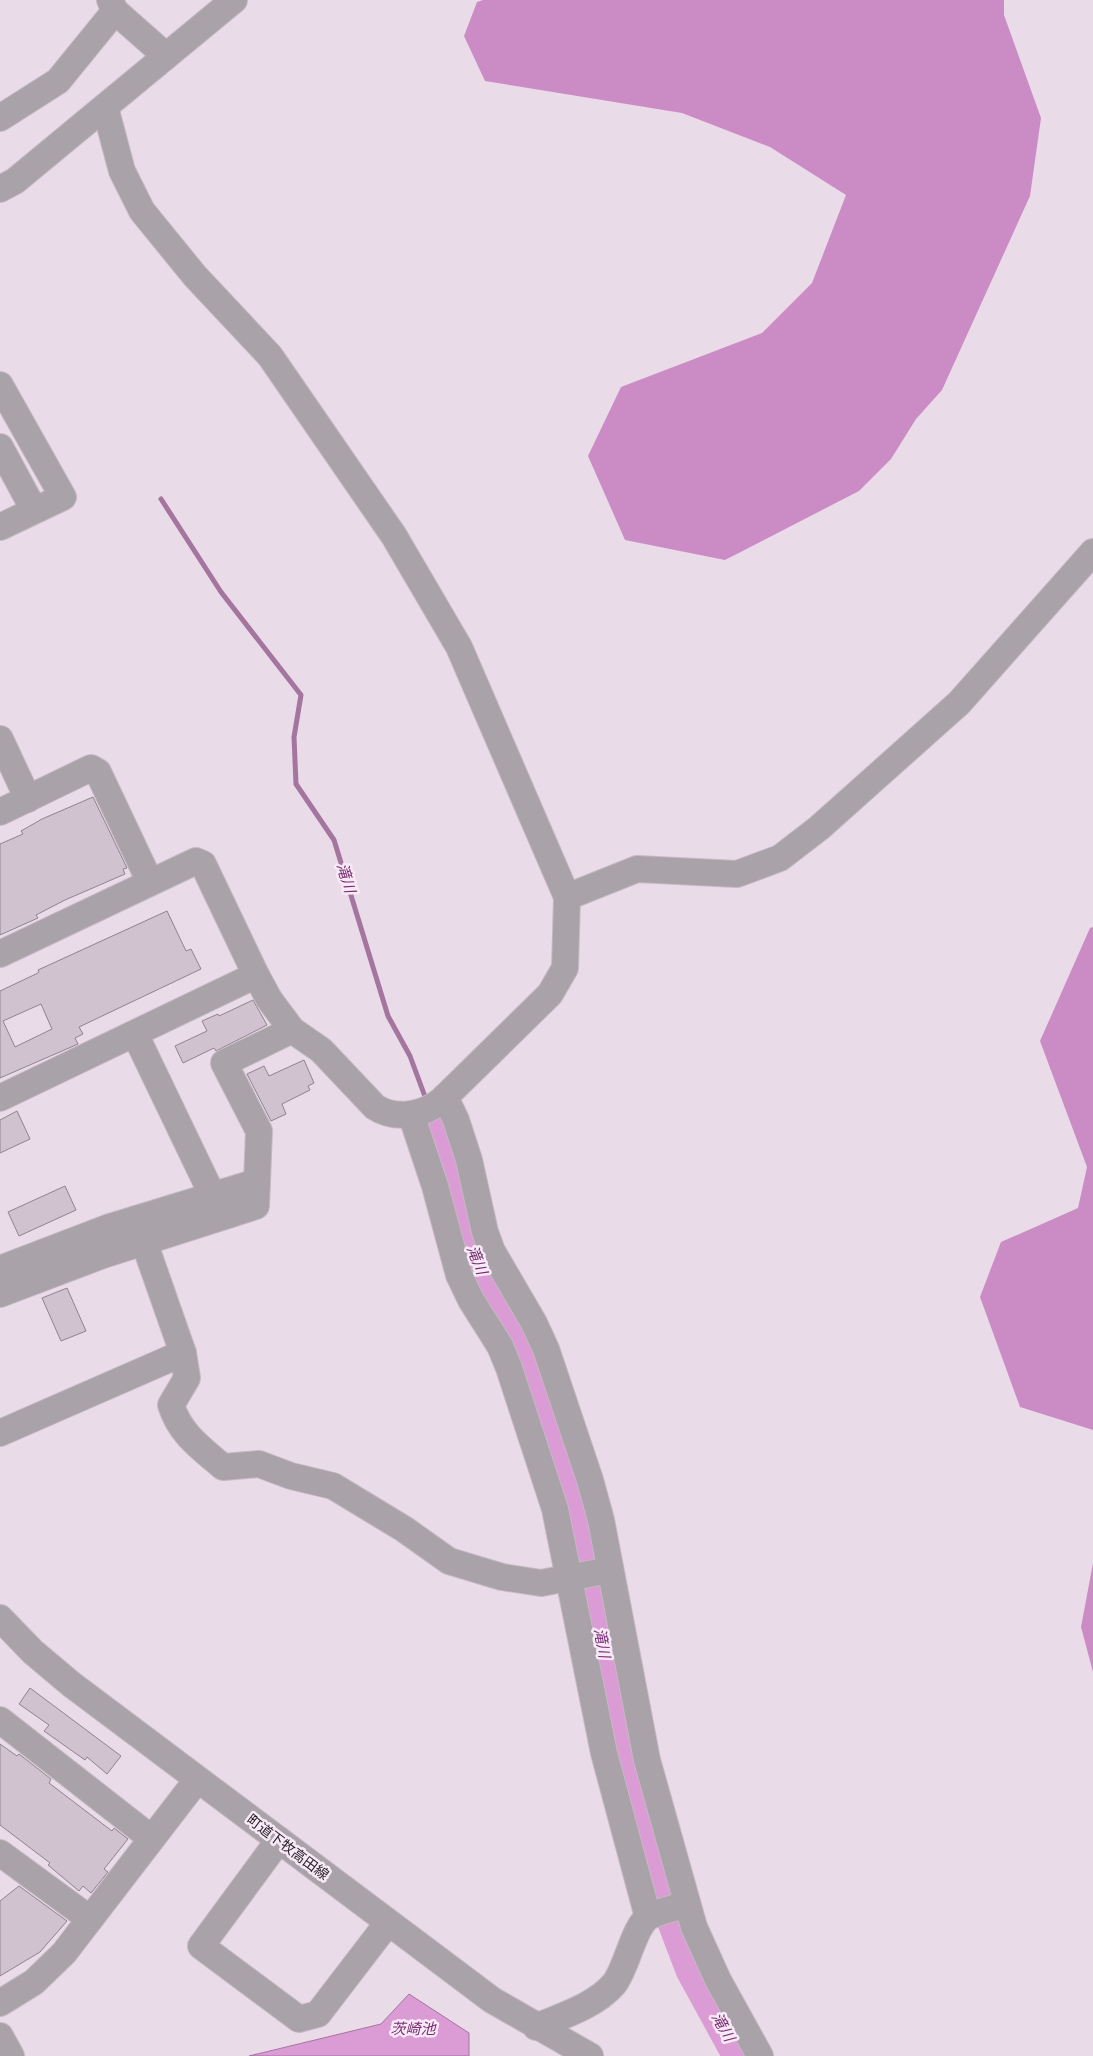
<svg xmlns="http://www.w3.org/2000/svg" width="1093" height="2056" viewBox="0 0 1093 2056" font-family="'Nunito Sans','Noto Sans JP',sans-serif">
<style>
.forest{fill:#cb8cc5}
.water{fill:#db9bd5;stroke:#a4759f}
.lines{fill:none;stroke-linecap:round;stroke-linejoin:round}
.stream{stroke:#a4759f;stroke-width:5}
.river{stroke:#db9bd5;stroke-width:31}
.building{fill:#d0c2cf;stroke:#90838e;fill-rule:evenodd}
.minor-casing{stroke:#c6b9c4;stroke-width:28}
.minor{stroke:#a9a2a8;stroke-width:26}
.labels{text-anchor:middle;stroke-width:5;stroke-linejoin:round;paint-order:stroke}
.street-label{font-size:14px;fill:#221d22;stroke:#f8e9f6}
.water-label{font-size:15px;font-style:italic;fill:#772c72;stroke:#f8e9f6}
</style>
<rect width="100%" height="100%" fill="#eadbe8"/>
<g class="forest">
<polygon points="483,0 1004,0 1004,15 1041,118 1030,196 942,390 916,419 891,459 859,491 725,560 625,540 588,456 621,387 762,333 812,283 846,195 770,147 682,113 485,81 464,36 477,2"/>
<polygon points="1093,927 1093,1430 1020,1407 980,1297 1001,1242 1078,1208 1087,1167 1040,1041 1090,928"/>
<polygon points="1093,1563 1093,1672 1081,1627"/>
</g>
<polygon class="water" points="409,1994 469,2033 469,2056 249,2056 381,2024"/>
<g class="lines">
<polyline class="stream" points="161,499 221,592 301,695 294,737 296,784 334,840 388,1016 410,1056 427,1102"/>
<polyline class="river" points="431,1114 449,1164 475,1261 520,1342 567,1479 581,1529 618,1726 661,1891 691,1970 738,2056"/>
</g>
<g class="building">
<polygon points="93,797 127,868 123,869 125,874 65,900 36,915 38,918 0,935 0,844 23,834 21,831 42,819"/>
<path d="M167,911L186,951L191,949L201,969L79,1027L83,1034L75,1038L78,1044L0,1078V991L36,974L39,972L38,970ZM41,1004L52,1029L15,1047L3,1021Z"/>
<polygon points="253,1000 267,1025 216,1051 214,1048 183,1063 175,1046 207,1031 202,1021 218,1014 219,1016"/>
<polygon points="304,1060 314,1083 308,1086 310,1090 282,1104 286,1114 271,1121 247,1074 264,1066 269,1076"/>
<polygon points="17,1111 30,1139 0,1153 0,1120"/>
<polygon points="65,1186 76,1210 19,1236 8,1212"/>
<polygon points="67,1288 86,1331 61,1341 42,1298"/>
<polygon points="30,1688 121,1756 107,1774 87,1757 85,1760 44,1731 49,1725 19,1704"/>
<polygon points="0,1744 17,1756 19,1754 51,1779 49,1783 112,1831 114,1828 128,1839 104,1869 108,1872 91,1893 83,1886 79,1891 48,1865 50,1863 0,1825"/>
<polygon points="19,1886 67,1921 40,1952 0,1976 0,1901"/>
</g>
<g class="lines">
<defs>
<g id="minor">
<polyline points="110,0 115,11 166,56"/>
<path d="M105,107L122,171L142,211L195,276L270,356L394,536L459,647L567,897L565,968L550,994L442,1100C423,1116 395,1120 375,1107L321,1050L292,1030L269,999L256,975"/>
<polyline points="0,118 58,81 115,11"/>
<polyline points="0,189 15,181 234,0"/>
<polyline points="0,385 63,497 0,527"/>
<polyline points="0,447 34,510"/>
<polyline points="0,739 28,799"/>
<polyline points="0,812 91,768 98,772 150,882"/>
<polyline points="567,897 637,869 737,874 780,858 819,828 959,703 1093,552"/>
<polyline points="0,954 196,861 203,864 256,975 0,1098"/>
<polyline points="135,1034 220,1211"/>
<polyline points="445,1097 456,1120 469,1160 485,1232 492,1251 534,1323 546,1349 590,1480 601,1520 647,1760 694,1927 718,1980 760,2056"/>
<polyline points="411,1114 435,1186 459,1275 471,1300 500,1346 509,1368 555,1509 604,1753 648,1917"/>
<polyline points="0,1269 107,1228 257,1182"/>
<polyline points="0,1294 103,1255 256,1206 259,1131 224,1063 292,1030"/>
<path d="M183,1353L187,1378L171,1405C180,1434 201,1448 223,1467L259,1464L291,1476L333,1486L404,1529L449,1561L502,1577L541,1583L610,1570"/>
<polyline points="0,1433 183,1353 136,1219"/>
<polyline points="0,1618 33,1652 71,1684 492,2000 590,2056"/>
<polyline points="0,1720 151,1838"/>
<polyline points="279,1840 201,1946 299,2019 318,2014 387,1924"/>
<polyline points="0,1853 90,1919"/>
<polyline points="0,2003 34,1982 64,1953 197,1780"/>
<path d="M536,2027C562,2016 595,2006 614,1984C627,1968 634,1924 650,1916C661,1911 675,1908 687,1904"/>
<polyline points="0,2036 11,2056"/>
</g>
</defs>
<use href="#minor" class="minor-casing"/>
<use href="#minor" class="minor"/>
</g>
<g class="labels">
<g class="street-label">
<text transform="translate(288 1847) rotate(37)" y="5">町道下牧高田線</text>
</g>
<g class="water-label">
<text transform="translate(346 878) rotate(73)" y="5">滝川</text>
<text transform="translate(477 1260) rotate(68)" y="5">滝川</text>
<text transform="translate(602 1643) rotate(79)" y="5">滝川</text>
<text transform="translate(723 2027) rotate(61)" y="5">滝川</text>
<text x="413" y="2034">茨崎池</text>
</g>
</g>
</svg>
